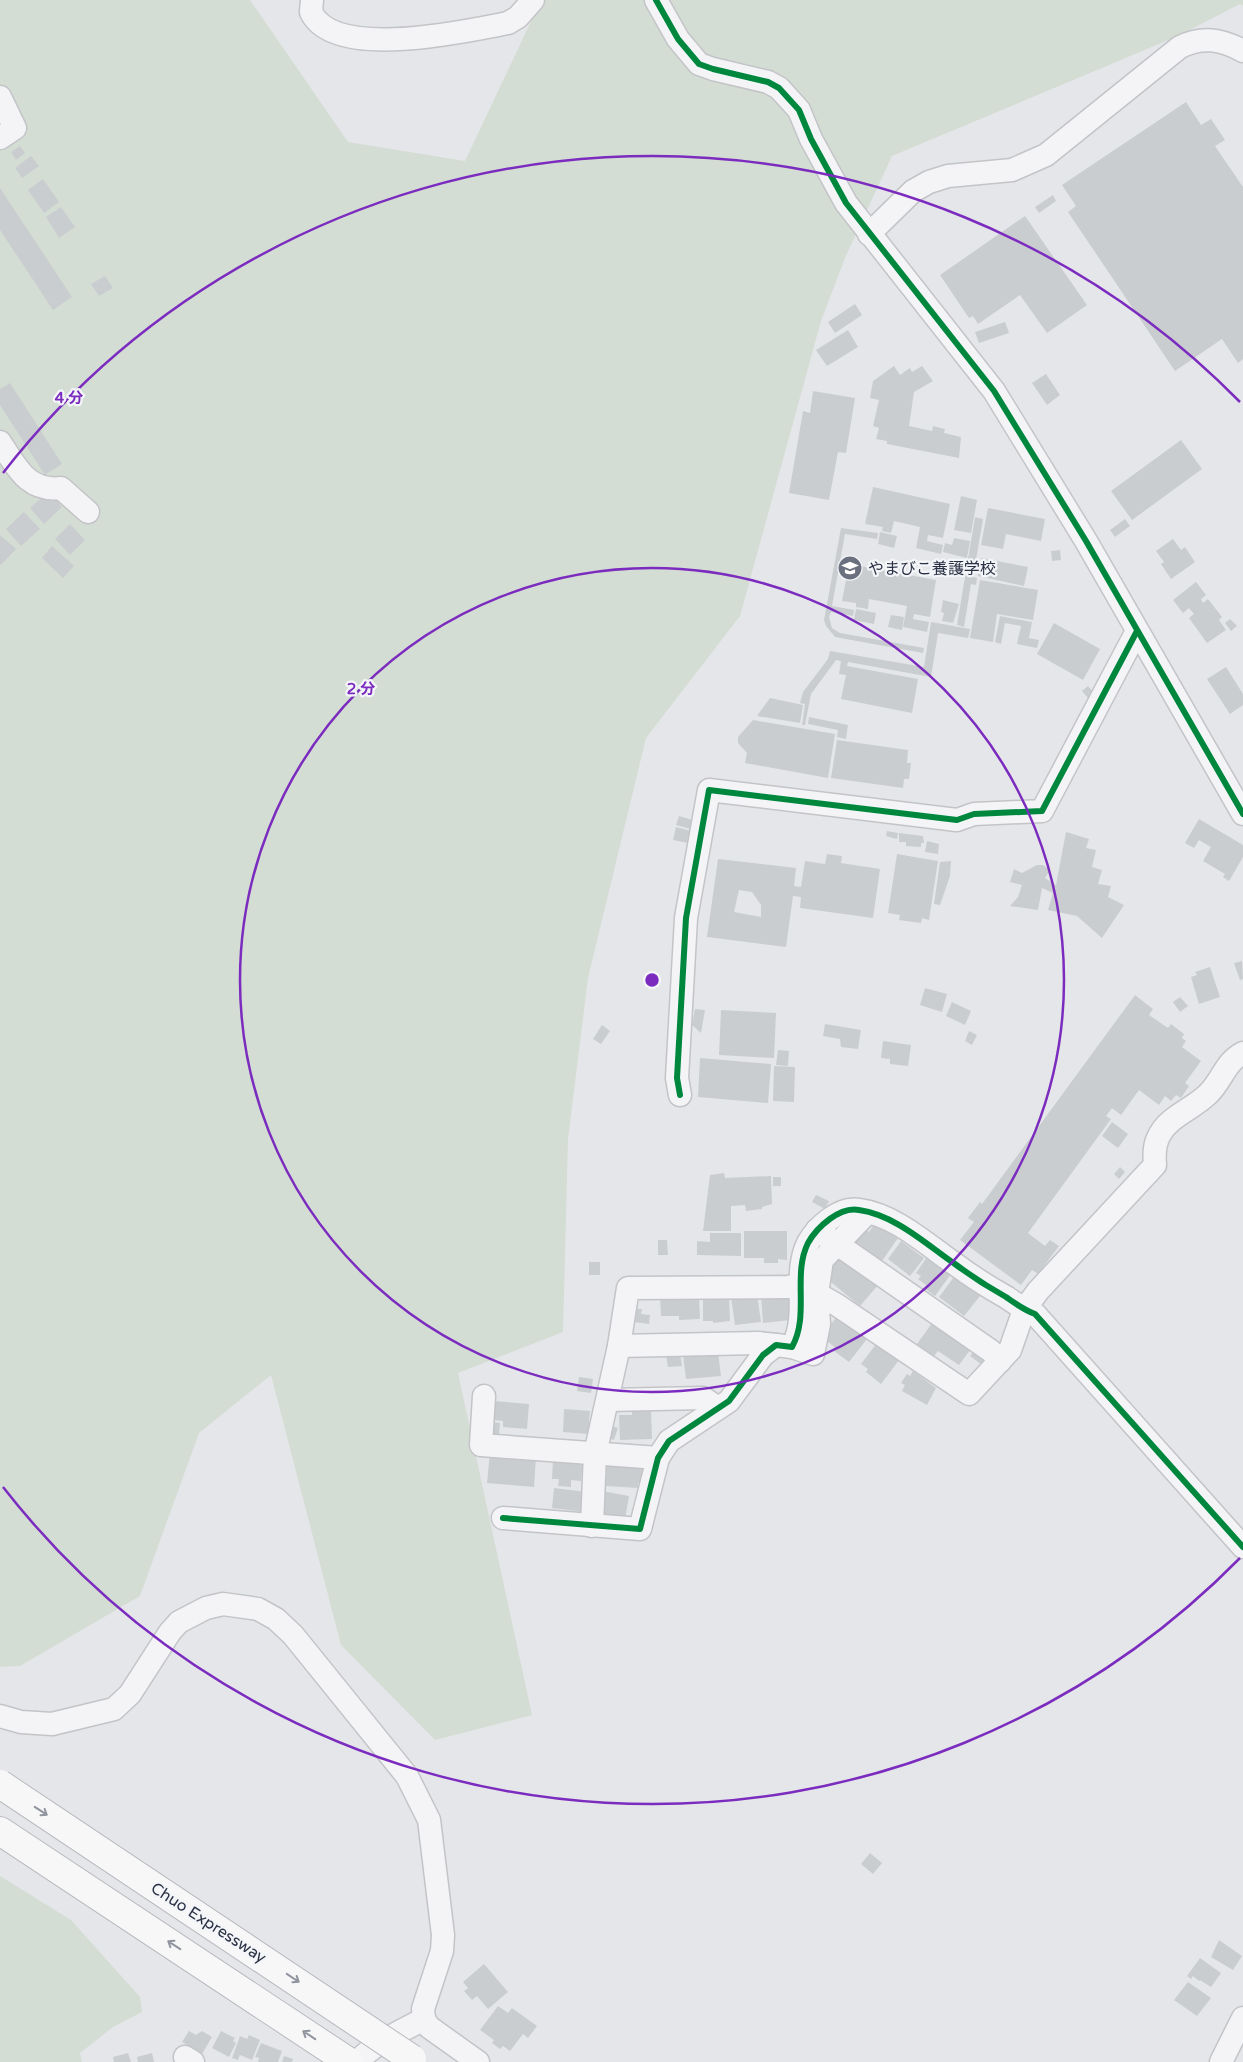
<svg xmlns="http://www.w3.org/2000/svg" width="1243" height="2062" viewBox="0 0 1243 2062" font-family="'Varela Round','Noto Sans JP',sans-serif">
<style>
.green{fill:#d4ddd4}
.building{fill:#cacdd0;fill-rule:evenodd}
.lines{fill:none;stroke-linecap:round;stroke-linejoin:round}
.minor-casing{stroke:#c3c4c7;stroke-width:25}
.highway-casing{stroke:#b7b9be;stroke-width:30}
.minor{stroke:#f4f4f6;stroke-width:22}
.highway{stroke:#f7f7f8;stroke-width:28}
.highway-bridge-casing{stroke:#b7b9be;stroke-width:30;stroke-linecap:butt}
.highway-bridge{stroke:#f7f7f8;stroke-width:28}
.cycleway-casing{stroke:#f3f5f8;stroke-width:9}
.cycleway{stroke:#00873e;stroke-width:6}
.oneway{stroke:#90949e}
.ring{fill:none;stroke:#7b2cbf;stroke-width:2.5}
.labels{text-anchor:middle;stroke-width:4.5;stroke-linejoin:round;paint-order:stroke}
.poi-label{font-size:16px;fill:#2a3144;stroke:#f3f5f8;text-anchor:start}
.street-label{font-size:16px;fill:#2a3144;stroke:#f3f5f8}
.centre{fill:#7b2cbf;stroke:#f3f5f8;stroke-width:2.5}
.ring-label{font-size:15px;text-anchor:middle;font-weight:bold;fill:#7b2cbf;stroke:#f3f5f8;stroke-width:4.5;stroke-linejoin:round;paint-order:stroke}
</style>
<rect width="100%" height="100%" fill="#e5e6e9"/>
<g class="green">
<polygon points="0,0 250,0 348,142 465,161 541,0 1243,0 1243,6 1240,4 1178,36 892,156 845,258 821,321 740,616 646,738 588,978 568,1139 563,1332 458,1373 532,1715 435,1740 341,1645 271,1375 199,1433 140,1596 20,1666 0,1667"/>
<polygon points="0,1876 71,1920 140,1997 142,2012 113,2027 80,2053 82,2062 0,2062"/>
</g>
<g class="building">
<polygon points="1186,102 1201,125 1211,119 1225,140 1215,146 1243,187 1243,359 1238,363 1222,339 1175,371 1068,212 1076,206 1062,185"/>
<polygon points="20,146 25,153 16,160 11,152"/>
<polygon points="31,156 39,166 22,178 15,168"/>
<polygon points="43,179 59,202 44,213 28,190"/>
<polygon points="0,188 72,297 53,310 0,230"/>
<polygon points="1053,195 1056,201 1039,213 1035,207"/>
<polygon points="61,207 75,227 59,238 46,217"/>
<polygon points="1025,216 1087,305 1047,333 1020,295 978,324 973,316 969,318 940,275"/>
<polygon points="105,276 113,288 99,296 91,284"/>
<polygon points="855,304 862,315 835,333 828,322"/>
<polygon points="1005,322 1009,333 979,343 975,332"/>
<polygon points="848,330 858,347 827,366 816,350"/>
<polygon points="894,366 900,375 910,368 912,372 922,366 933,381 914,392 909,426 932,431 933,426 945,429 944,433 961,437 959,458 887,444 887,441 876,439 879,428 873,426 879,400 870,398 873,381"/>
<polygon points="1046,374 1060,395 1047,405 1032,383"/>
<polygon points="10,383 62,464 45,475 0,405 0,389"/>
<polygon points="813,391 855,398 846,453 838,452 829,500 789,493 803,411 810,413"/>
<polygon points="1181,440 1202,469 1132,520 1111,491"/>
<polygon points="873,487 950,504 943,538 928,535 927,541 943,545 941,554 916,548 920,527 894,521 891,533 882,531 883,527 865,524"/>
<polygon points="45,495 52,502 55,499 62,507 44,524 30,508"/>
<polygon points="961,496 977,500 971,533 954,530"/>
<polygon points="988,508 1045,519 1041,541 1006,534 1003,549 981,545"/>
<polygon points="24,512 40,529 21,546 6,529"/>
<polygon points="975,517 983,519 973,577 977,578 976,585 971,584 964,627 957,625"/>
<polygon points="1125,519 1130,526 1115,537 1110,530"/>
<polygon points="70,524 85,540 70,555 55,539"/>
<polygon points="841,528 878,533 877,539 845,534 832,606 854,610 853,616 831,612 829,617 832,628 840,633 924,648 923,653 835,637 826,626 824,620"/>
<polygon points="880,532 897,536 894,548 878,544"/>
<polygon points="0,535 16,549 1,565 0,564"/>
<polygon points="954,538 970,541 967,558 943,552 945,543 952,545"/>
<polygon points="1173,539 1181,550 1185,547 1195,562 1171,579 1161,564 1164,562 1156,551"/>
<polygon points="52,546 74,566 63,578 42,558"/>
<polygon points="1060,550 1061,560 1052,561 1051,551"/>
<polygon points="981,558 1028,567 1024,586 978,576"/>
<polygon points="849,564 936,580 930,617 914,614 913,619 929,622 927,632 903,627 907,606 869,599 868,609 856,607 856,603 842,601"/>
<polygon points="980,580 1038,590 1033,620 997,614 993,642 970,638"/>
<polygon points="1196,582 1206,595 1201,599 1203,603 1208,599 1222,617 1219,620 1226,630 1207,643 1189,618 1194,614 1189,608 1183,613 1173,600"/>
<polygon points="943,600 959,604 953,623 942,621 944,613 941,612"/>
<polygon points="856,609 876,613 874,624 854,620"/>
<polygon points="891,615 904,617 902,630 888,627"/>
<polygon points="1000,616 1032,622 1029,638 1039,640 1037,648 1017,644 1021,626 1005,623 1001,644 995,642"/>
<polygon points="1230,619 1237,626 1231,631 1225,623"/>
<polygon points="931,622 970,629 968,638 938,633 931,677 848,662 847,666 918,679 912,713 841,699 846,675 839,674 841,661 836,660 811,694 805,725 802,725 805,704 800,703 803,692 828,659 830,651 924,667"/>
<polygon points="1054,623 1100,649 1083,680 1037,654"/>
<polygon points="1226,667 1243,694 1243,705 1230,714 1207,679"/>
<polygon points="1088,686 1094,693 1088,698 1082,691"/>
<polygon points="770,698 803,705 800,723 757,716"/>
<polygon points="809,717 848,725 846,739 837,737 838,730 808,724"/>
<polygon points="753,720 835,734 828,778 745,763 747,753 738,743 738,737"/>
<polygon points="837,740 908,750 907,763 911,763 909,779 904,779 903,788 831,778"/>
<polygon points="679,816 693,820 691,829 676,825"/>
<polygon points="1199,819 1243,845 1243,857 1229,881 1223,877 1225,874 1203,861 1211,847 1199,840 1194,848 1185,843"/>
<polygon points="676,827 691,831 688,843 673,840"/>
<polygon points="887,831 898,833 897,839 886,836"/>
<polygon points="1066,832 1089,839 1086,848 1096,850 1092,867 1102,870 1098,884 1111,886 1108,897 1124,905 1102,938 1077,916 1048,910 1053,893 1042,888 1038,910 1010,906 1018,897 1022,885 1010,882 1014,869 1022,873 1037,865 1043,865 1050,870 1045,878 1056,885"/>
<polygon points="899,833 923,836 924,843 921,843 921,847 906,846 906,842 899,842"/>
<polygon points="927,841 939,844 938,854 925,852"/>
<path d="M827,854L842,856L841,863L880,869L873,918L800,908L801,897L793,896L786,947L707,937L718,859L796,868L794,886L801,887L805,861L825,864ZM739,890L752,892L761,905V917L734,912Z"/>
<polygon points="897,854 938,861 929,920 922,918 921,923 899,920 900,915 888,913"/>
<polygon points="951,861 950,876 940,905 934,904 940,862"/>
<polygon points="1242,961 1243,979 1240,980 1234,963"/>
<polygon points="1210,967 1220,997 1199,1004 1191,977 1197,975 1195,972"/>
<polygon points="925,988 947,994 942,1012 920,1005"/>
<polygon points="1135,995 1153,1009 1149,1015 1168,1028 1171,1024 1184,1034 1182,1038 1186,1041 1182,1047 1201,1061 1185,1083 1189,1086 1181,1098 1176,1095 1171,1101 1165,1096 1159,1105 1139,1090 1121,1115 1112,1108 1106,1116 1111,1119 1028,1233 1045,1246 1050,1240 1059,1246 1038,1274 1032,1270 1021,1285 960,1240 974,1222 968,1218 980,1202 982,1204"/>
<polygon points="1180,997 1188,1006 1180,1012 1173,1002"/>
<polygon points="952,1002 971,1011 965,1025 946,1016"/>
<polygon points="695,1009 705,1010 701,1033 692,1025"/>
<polygon points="721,1010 776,1013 774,1058 719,1055"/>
<polygon points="825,1024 861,1030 858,1049 841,1047 840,1039 823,1036"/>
<polygon points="602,1025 610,1031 601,1044 593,1039"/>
<polygon points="969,1031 977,1035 972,1045 965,1041"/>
<polygon points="883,1041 911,1045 908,1066 890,1064 890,1059 881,1058"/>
<polygon points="778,1050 789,1051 788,1066 776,1065"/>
<polygon points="700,1058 771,1064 768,1103 698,1097"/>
<polygon points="774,1066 795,1067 794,1102 773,1101"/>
<polygon points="1112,1122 1128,1134 1118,1148 1102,1136"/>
<polygon points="1120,1167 1125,1172 1119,1179 1114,1174"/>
<polygon points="724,1173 725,1178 771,1176 772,1204 762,1207 762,1209 746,1211 745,1205 731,1206 731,1231 703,1231 710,1175"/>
<rect x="773" y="1177" width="8" height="9"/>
<polygon points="816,1195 829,1201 825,1209 812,1202"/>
<polygon points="875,1223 898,1238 882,1261 870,1252 869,1255 853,1245 864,1228 869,1232"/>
<polygon points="744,1231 787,1231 787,1260 778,1259 778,1263 764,1263 764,1258 744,1258"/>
<polygon points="710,1233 741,1233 741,1256 697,1255 697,1241 710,1242"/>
<polygon points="658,1240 667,1240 668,1255 658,1255"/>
<polygon points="901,1241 924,1258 910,1276 888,1259"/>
<polygon points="840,1254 878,1285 860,1306 826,1278 826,1271"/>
<polygon points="927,1257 951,1274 935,1296 924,1288 926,1285 918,1279 921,1276 916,1273"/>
<rect x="589" y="1262" width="11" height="13"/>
<polygon points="954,1277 980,1296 964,1316 939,1297"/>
<polygon points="757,1294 761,1322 735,1325 731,1297"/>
<polygon points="699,1295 700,1319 679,1320 679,1316 661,1316 660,1296"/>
<polygon points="729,1295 730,1321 713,1323 713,1321 703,1321 703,1296"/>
<polygon points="761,1296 788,1296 791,1320 763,1323"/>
<polygon points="637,1309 642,1309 641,1314 650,1315 649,1324 634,1322"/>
<polygon points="837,1316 867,1339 849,1362 834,1351 836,1348 824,1339 831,1329 829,1327"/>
<polygon points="935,1319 973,1346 959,1365 938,1351 934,1356 917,1344"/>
<polygon points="877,1343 899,1360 881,1384 866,1372 868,1369 861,1364"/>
<polygon points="975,1350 987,1358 982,1365 970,1356"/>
<polygon points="718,1352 721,1376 686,1379 683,1355"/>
<polygon points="680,1354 682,1366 668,1367 666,1355"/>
<polygon points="913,1371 936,1388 927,1405 902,1391 905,1385 901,1383 907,1374 910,1376"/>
<polygon points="579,1377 593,1379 591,1393 577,1391"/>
<polygon points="494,1401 529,1404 527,1429 503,1427 503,1421 493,1420"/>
<polygon points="564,1409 590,1411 588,1434 563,1432"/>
<polygon points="651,1410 652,1439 620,1440 619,1415 632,1415 632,1411"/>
<polygon points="491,1422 500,1423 499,1435 491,1435"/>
<polygon points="612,1426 618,1428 614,1440 608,1438"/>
<polygon points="490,1452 536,1457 534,1487 487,1483"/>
<polygon points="553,1459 583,1461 581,1481 571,1480 571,1487 558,1486 559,1479 552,1479"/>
<polygon points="607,1462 644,1464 643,1484 638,1483 638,1488 606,1486"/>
<polygon points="554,1488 587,1492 584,1512 552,1508"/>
<polygon points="602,1491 629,1496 625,1519 598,1514"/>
<polygon points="870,1853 882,1863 873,1874 861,1864"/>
<polygon points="1219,1940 1242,1956 1233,1970 1211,1957"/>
<polygon points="1200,1958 1221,1973 1211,1987 1200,1980 1199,1981 1193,1976 1191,1979 1187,1976"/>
<polygon points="484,1964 508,1992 488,2009 477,1996 472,2000 464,1991 468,1988 463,1982"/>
<polygon points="1188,1982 1211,1998 1197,2016 1174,2000"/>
<polygon points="498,2006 508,2013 512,2008 537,2026 528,2038 523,2034 510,2051 503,2046 500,2049 492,2043 494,2040 480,2030"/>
<polygon points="189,2031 196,2035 202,2031 212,2037 202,2054 182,2042"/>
<polygon points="221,2031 235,2038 233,2041 236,2043 229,2057 212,2048"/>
<polygon points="249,2035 260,2040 252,2060 240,2055 238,2060 232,2058 240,2036 247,2039"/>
<polygon points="261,2043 282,2051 278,2062 258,2062 259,2058 255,2057"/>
<polygon points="128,2053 131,2062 114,2062 113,2057"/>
<polygon points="152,2053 154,2062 138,2062 137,2057"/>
<polygon points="284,2056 293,2059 292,2062 282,2062"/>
</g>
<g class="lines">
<defs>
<g id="minor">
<path d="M312,0L311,12C334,61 466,31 508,23L518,17L533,0"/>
<polyline points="656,0 678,39 699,64 713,69 768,82 779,88 799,110 811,139 846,203 994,391 1086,541 1243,814"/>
<polyline points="0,97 15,128 0,138"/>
<path d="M869,234L913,191L929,182L948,176L1012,170L1046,155L1180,47C1202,36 1221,39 1243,51"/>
<path d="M0,442C16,466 27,492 61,488L88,512"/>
<polyline points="680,1095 677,1078 686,918 709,790 957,820 974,814 1042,811 1137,631"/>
<polyline points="817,1230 991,1351 1000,1361"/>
<polyline points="619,1346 758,1343 776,1345"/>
<polyline points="792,1347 813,1354 819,1324 817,1294 822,1260 868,1212"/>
<polyline points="484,1396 481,1445 658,1458"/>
<polyline points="608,1400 703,1398 718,1408"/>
<path d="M503,1518L640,1529L658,1458L669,1441L729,1401L763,1355L776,1345L792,1347C810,1315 792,1275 808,1243C817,1227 840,1206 859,1210C895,1215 926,1244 955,1264C971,1276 988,1287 1006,1297C1016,1304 1024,1310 1035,1314L1243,1547"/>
<path d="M592,1526L595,1454L619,1346L628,1288L788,1287L802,1285L837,1305L969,1394L1010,1350L1024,1310L1038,1291L1155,1165C1154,1154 1154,1144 1160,1134C1170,1116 1193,1109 1208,1094C1222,1081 1225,1062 1243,1053"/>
<polyline points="0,1716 21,1722 52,1724 114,1709 130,1694 170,1632 179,1622 206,1608 223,1604 258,1609 276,1619 293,1635 407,1776 429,1820 443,1935 442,1951 423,2009 424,2019"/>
<polyline points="185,2057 193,2062"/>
<path d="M357,2062C377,2041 400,2032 424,2019L429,2027L478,2062"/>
<polyline points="1221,2062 1243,2018"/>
</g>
<polyline id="highway" points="0,1831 349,2062"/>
</defs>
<use href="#minor" class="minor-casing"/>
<use href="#highway" class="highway-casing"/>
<use href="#minor" class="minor"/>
<use href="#highway" class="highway"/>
<defs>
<polyline id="highway-bridge" points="0,1784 412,2059"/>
</defs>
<use href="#highway-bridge" class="highway-bridge-casing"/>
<use href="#highway-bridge" class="highway-bridge"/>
<defs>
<g id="cycleway">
<polyline points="656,0 678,39 699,64 713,69 768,82 779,88 799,110 811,139 846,203 994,391 1086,541 1243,814"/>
<polyline points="680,1095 677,1078 686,918 709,790 957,820 974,814 1042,811 1137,631"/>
<path d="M503,1518L640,1529L658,1458L669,1441L729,1401L763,1355L776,1345L792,1347C810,1315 792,1275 808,1243C817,1227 840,1206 859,1210C895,1215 926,1244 955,1264C971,1276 988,1287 1006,1297C1016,1304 1024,1310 1035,1314L1243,1547"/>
</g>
</defs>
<use href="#cycleway" class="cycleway-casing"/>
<use href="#cycleway" class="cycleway"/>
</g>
<defs><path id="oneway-shaft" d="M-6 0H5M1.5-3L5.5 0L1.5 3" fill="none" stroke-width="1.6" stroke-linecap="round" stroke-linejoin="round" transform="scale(1.25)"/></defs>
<g class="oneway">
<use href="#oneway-shaft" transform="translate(41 1811) rotate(33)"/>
<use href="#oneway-shaft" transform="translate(174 1945) rotate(-147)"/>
<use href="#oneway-shaft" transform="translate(293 1978) rotate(34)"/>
<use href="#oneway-shaft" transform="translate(309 2035) rotate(-146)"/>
</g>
<g class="ring">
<circle cx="652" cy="980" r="412"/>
<path d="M1240 1558A824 824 0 0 1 3 1487M3 473A824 824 0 0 1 1240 402"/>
</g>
<defs>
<symbol id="school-disc" viewBox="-11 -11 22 22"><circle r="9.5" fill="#6b707e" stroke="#f3f5f8"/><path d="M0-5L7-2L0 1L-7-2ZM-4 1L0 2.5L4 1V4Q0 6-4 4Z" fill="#fff"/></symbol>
</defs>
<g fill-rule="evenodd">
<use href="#school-disc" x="836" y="554" width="28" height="28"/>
</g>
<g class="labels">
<g class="poi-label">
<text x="868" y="574">やまびこ養護学校</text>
</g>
<g class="street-label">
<text transform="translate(209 1922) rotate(33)" y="6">Chuo Expressway</text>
</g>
</g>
<circle cx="652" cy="980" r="8" class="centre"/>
<g class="ring-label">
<text x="69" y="403">4 分</text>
<text x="361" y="694">2 分</text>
</g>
</svg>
